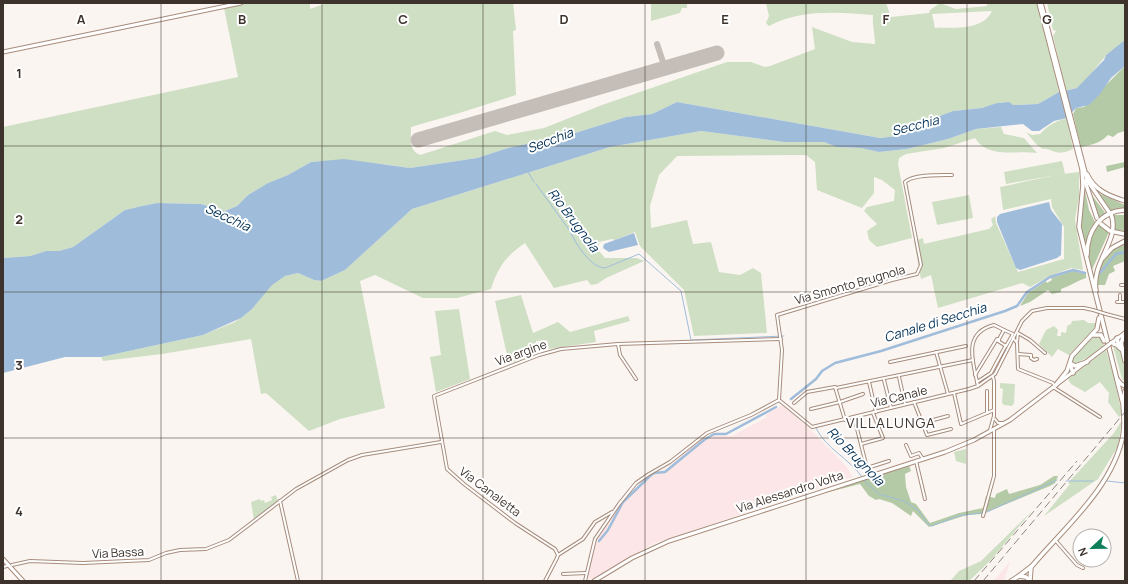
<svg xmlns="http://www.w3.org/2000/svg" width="1128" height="584" viewBox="0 0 1128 584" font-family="Manrope,sans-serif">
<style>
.industrial{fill:#fce6e7}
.green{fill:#cedfc3;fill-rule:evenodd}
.forest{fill:#b4caa6}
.water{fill:#9fbddb}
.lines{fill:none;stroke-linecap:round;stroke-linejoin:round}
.stream{stroke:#9fbddb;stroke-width:1}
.canal{stroke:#9fbddb;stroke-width:2.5}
.taxiway{stroke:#c5beb8;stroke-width:6}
.runway{stroke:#c5beb8;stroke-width:15}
.minor-casing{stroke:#a78c7c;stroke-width:4}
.secondary-casing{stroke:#a78c7c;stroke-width:5}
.primary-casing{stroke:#a78c7c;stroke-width:5.5}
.minor{stroke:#fff;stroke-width:2}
.secondary{stroke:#fff;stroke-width:3}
.primary{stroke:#fff;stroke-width:3.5}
.rail{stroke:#8f8680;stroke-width:1;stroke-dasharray:8 4;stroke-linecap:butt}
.minor-bridge-casing{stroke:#a78c7c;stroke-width:4;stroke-linecap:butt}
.secondary-bridge-casing{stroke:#a78c7c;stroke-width:5;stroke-linecap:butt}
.minor-bridge{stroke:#fff;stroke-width:2}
.secondary-bridge{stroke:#fff;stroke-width:3}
.grid{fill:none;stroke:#3e332c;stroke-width:1;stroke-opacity:0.55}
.labels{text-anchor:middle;stroke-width:4;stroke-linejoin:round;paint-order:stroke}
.street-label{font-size:12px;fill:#3e332c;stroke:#fff}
.water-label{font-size:13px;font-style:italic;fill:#002f55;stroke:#fff}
.quarter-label{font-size:14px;letter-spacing:1px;fill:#3e332c;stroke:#fff}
.grid-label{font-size:13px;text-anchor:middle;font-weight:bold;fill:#3e332c;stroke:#fff;stroke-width:4;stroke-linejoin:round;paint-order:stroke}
</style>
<rect width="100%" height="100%" fill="#fbf5f1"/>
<g class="industrial">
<polygon points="783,405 814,433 846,466 853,477 655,543 592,579 586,578 595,542 623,501 648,476 654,472 665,470 703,438 716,433 717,436 732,436 767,417 765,415"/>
<polygon points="1010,562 1004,581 993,581"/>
</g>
<g class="green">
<path d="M247,3H310V9L327,3H513L516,30L513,31L516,95L456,114L411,127C411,138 408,150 420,155L495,131L507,135L544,128L602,105L727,62H751L765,67L770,66L815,49L812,27L852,42L875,44C875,34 872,26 873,15C839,12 800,9 769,26L766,23L769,16L766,3H886L891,17L929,13L930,10L940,3L956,9L987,6V3H1037L1059,92L1038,104L1013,105L1003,102L982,108L953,111L910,127L897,136L880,138L677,102L652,114L626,117L572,134L508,148L477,158L410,168L382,164L325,161L311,162L288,175L268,183L248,195L237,206L225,211L201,204L157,203L142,206L125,210L73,247L59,251H46L30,256L3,258V127L238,77L224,8ZM992,11C983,31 954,27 935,28L932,14Z"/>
<polygon points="651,3 687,3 687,8 682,8 680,13 651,21"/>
<polygon points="1047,3 1125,3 1124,42 1107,54 1083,84 1077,88 1066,90 1053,36 1056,31 1053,30"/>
<path d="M1067,118L1073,149C1068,151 1062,154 1056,152C1050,151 1048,148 1043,149L1037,145L1026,132L1032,135L1040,134C1049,125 1053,122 1067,118Z"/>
<path d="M1001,127L1004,134L1024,138L1037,153C1015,150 988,159 975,138L944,148L906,154L899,158L898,164L912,238L877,247L869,240L867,231L877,224L864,211L867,207L894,201L895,190L882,180L874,177V193L862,208L817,190L815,162L806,155L677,156L659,175L650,206L651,228L687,220L693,244L711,242L719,272L740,275L753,268L761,273L767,333L694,336L684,290L640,246L635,232L615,240L612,239L599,242V251L605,258H637L644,261L606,278L597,284L591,285L587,280L554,288L525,243C506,256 498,267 491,289L457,298H423L375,275L360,281L385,408L340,419L309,431L266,393L261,394L251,339L162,354L103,361L101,357L203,335L235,322L252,309L272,284L285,276L298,273L314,280L321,281L345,270L412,209L610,147L701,131L784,142H824L837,147L861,148L879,152L907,149L948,139L976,129Z"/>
<polygon points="1062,161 1065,174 1063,174 1079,172 1079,197 1075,219 1083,270 1071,268 1050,276 1030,287 1022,283 938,308 931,275 921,279 914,241 923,238 924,244 928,243 989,229 993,225 991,219 995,216 996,223 1018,272 1064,259 1064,227 1052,207 1051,199 1003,210 1000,187 1056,175 1006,184 1004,172"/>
<polygon points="969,195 973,218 937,225 932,202"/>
<polygon points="521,295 533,333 558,322 570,332 628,316 630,321 594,331 596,342 549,349 547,340 536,341 537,354 509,364 495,301"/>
<polygon points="459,309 470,379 436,392 430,357 441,355 435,311"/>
<polygon points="1084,320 1088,323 1096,323 1095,327 1069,355 1058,349 1052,357 1039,344 1046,330 1054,326 1058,330 1057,336 1061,336 1061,332 1066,333 1067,326 1071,324 1072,321"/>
<path d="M1097,335L1102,338L1104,345L1089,357L1075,364L1072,361C1077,351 1088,340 1097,335Z"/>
<path d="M1115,344C1125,353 1125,369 1125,382L1122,379L1113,346Z"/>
<polygon points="1106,350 1113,374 1122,414 1119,417 1108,402 1109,393 1100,382 1085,392 1071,384 1068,379"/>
<polygon points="1000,383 1015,384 1014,403 1012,406 1004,405 1002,403 1003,389 1000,388"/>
<polygon points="1122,420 1118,446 1098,479 1044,516 1070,484 1068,483 1114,433"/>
<polygon points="966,449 966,464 956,461 954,452"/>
<polygon points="276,495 278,501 254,520 251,502 260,499 261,501 264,500 265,503 272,500 271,497"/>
<polygon points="1032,511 991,560 969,581 950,581 959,571 981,561"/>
</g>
<g class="forest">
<path d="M1125,66V131L1118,133L1113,137L1108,135C1099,144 1093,144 1081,147L1073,114L1076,108L1084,107Z"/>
<polygon points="1125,162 1125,167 1107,172 1106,166"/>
<polygon points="1093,188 1100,194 1125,205 1125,208 1111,211"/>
<polygon points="1085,191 1089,210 1095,222 1090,229 1085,247 1080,218"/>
<polygon points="1089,191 1106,214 1099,218 1097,215"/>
<polygon points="1113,215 1125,215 1125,231 1115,230"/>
<path d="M1098,224L1109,232L1091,272C1088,255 1087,237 1098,224Z"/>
<path d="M1125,243V261L1113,266L1115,271L1109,274L1105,285H1098C1097,266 1107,250 1125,243Z"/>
<path d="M1073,271L1086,274V278C1077,281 1070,286 1061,289V292L1052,294L1048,290L1030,302L1020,306L1028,293L1046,281L1047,283L1052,280L1051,278Z"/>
<polygon points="909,465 911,471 905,474 906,487 911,502 916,504 930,523 959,513 983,508 986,496 995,498 996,494 1007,489 1009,494 1040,485 1054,476 1058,476 1055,483 1050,486 982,514 967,515 929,527 913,511 911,516 892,503 879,499 876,500 869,496 860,484 825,493"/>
</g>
<g class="water">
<polygon points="1125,40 1125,66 1111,78 1100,94 1089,105 1076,108 1067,118 1054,121 1039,131 1032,131 1023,124 976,129 948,139 907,149 879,152 861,148 837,147 824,142 784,142 701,131 610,147 412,209 345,270 321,281 314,280 298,273 285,276 272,285 252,309 241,318 203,335 101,357 65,357 3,373 3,258 30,256 46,251 59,251 73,247 125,210 142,206 157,203 201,204 225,211 237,206 248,195 268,183 288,175 311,162 344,159 410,168 477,158 508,148 572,134 626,117 652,114 677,102 880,138 897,136 910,127 953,111 982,108 997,103 1009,102 1013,105 1038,104 1059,92 1077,88 1104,60 1106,55"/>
<polygon points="1049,202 1051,210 1062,224 1061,255 1057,258 1020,270 1016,268 997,222 997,217 1000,214"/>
<polygon points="634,233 638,245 609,252 603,248 604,244"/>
</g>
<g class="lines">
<g class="stream">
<polyline points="528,172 534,182"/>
<path d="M536,184L570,231C575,243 591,268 605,268L639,254L681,291L691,340L784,336"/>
<path d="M816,428C826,449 850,459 862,477"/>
<polyline points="863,480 879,494 904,501 918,510 927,523 932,526 958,516 987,512 1057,480"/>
<polyline points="1066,481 1093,481"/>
<polyline points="1107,481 1125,483"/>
</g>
<g class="canal">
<polyline points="1100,273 1116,254 1125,252"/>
<polyline points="791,399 816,379 822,371 835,363 881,351 1005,311 1017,306 1027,292 1050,277 1073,270 1085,273"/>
<polyline points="599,541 608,530 623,502 650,476 654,473 665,472 704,440 714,434 726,434 776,407"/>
</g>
<polyline class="taxiway" points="657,44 665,68"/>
<polyline class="runway" points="418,140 717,53"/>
<defs>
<g id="minor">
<polyline points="1121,285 1125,285"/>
<polyline points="1120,295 1120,302"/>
<polyline points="1117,302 1125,302"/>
<polyline points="1106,314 1125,319"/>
<polygon points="1004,330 1013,334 1006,346 998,341"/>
<polyline points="1013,338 1017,343 1018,369 1053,383 1055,386"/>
<polyline points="1017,341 1018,333 1030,340 1045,353"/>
<polyline points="618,344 620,355 636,379"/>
<polyline points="936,352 948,394"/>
<polyline points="1018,354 1031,355 1031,358 1034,360 1037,359"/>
<polyline points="890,362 966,346"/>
<polyline points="975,375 997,339 999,340"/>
<polyline points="899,377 905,404"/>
<polyline points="884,380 891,408"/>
<polyline points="869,382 876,412"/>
<polyline points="977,382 991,373 1006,345"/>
<path d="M978,386C973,362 962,333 994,325L1004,330"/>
<polyline points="1053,387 1100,417"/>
<polyline points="836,388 973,360"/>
<polyline points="987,391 987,413"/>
<polyline points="954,393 961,424 994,410"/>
<path d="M779,400L782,350L777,315L892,280L917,274L921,265L905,182C913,174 940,175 952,175"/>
<polyline points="779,400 812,427 969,389 978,386 995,374 1022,321 1032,311 1047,308 1084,308 1093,310"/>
<polyline points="840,402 863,394"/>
<polyline points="914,402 927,435 951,429"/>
<polyline points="794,403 807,392 835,387 845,420"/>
<polyline points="811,409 840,402"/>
<polyline points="854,417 867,468 889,461"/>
<polyline points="995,419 998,423 1004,423"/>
<polyline points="922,423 948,416"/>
<polyline points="990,430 994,416 994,381 993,377"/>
<polyline points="861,444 883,438 873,413"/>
<polyline points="906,445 911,456 919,453 923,459"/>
<polyline points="916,461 925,499"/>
<polyline points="280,501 298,581"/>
<polyline points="983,516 994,476 994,430"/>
<polyline points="1056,541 1077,565 1083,568"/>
<polyline points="558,555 583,539 595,522 612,512"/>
<polyline points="12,565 30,561 83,563 149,560 166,553 180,550 206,549 229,540 296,489 348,460 362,455 441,442"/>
<polyline points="3,567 7,566"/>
<polyline points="563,574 586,573"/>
<polyline points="545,581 557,558 558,555 555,549 515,523 464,484 447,469 434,396 539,355 561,349 618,344 781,339"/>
<polyline points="585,581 595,539 619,504 636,483 649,474 670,462 707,433 751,415 779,400"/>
</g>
<g id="secondary">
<polyline points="3,52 241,3"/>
<polyline points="1111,343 1125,333"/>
<polyline points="3,559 23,581"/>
<polyline points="594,581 632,558 669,541 945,452 974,440 1010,420 1103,349"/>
</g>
<g id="primary">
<polyline points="1041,3 1087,180 1109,212"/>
<path d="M1087,174C1094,190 1109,196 1125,201"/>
<polyline points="1085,181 1097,218"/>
<polyline points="1101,224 1110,231"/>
<polyline points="1115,232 1125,234"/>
<path d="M1087,255C1087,231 1100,211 1125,210"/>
<polyline points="1103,258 1112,248 1125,241"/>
<path d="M1096,291C1091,261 1121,240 1111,214"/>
<polyline points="1125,333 1121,343 1125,361"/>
<polyline points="1093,335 1101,335 1104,341"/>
<polyline points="1117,338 1119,347"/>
<polyline points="1111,343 1117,345 1121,349"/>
<polyline points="1070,363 1075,366 1087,362"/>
<polyline points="1070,364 1073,373"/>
<polyline points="1117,379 1121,384 1125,386"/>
<polyline points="1055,386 1067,371 1072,356 1097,329 1099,318"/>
<polyline points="1123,401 1125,391"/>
<path d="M1019,576L1032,566C1065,527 1113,487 1123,435C1125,425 1124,415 1123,404L1079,227L1083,185L1082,169L1039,3"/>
<polyline points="1030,580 1031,567"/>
<polyline points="1011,581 1019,576 1026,577 1030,581"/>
</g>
</defs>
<use href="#minor" class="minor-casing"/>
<use href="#secondary" class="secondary-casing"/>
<use href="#primary" class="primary-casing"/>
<use href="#minor" class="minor"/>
<use href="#secondary" class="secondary"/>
<use href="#primary" class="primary"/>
<g class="rail">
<polyline points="974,581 1077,461"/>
<polyline points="983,581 1125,412"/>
</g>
<defs>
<polyline id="minor-bridge" points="1093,310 1106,314"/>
<polyline id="secondary-bridge" points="1103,349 1111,343"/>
</defs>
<use href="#minor-bridge" class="minor-bridge-casing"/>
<use href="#secondary-bridge" class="secondary-bridge-casing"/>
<use href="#minor-bridge" class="minor-bridge"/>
<use href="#secondary-bridge" class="secondary-bridge"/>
</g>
<path class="grid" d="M161,3V581M322,3V581M483,3V581M645,3V581M806,3V581M967,3V581M3,146H1125M3,292H1125M3,438H1125"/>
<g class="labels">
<g class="street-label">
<text transform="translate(850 285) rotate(-16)" y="4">Via Smonto Brugnola</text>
<text transform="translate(521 353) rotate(-20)" y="4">Via argine</text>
<text transform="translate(899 397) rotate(-14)" y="4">Via Canale</text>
<text transform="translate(490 492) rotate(37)" y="4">Via Canaletta</text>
<text transform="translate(790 492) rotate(-18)" y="4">Via Alessandro Volta</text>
<text transform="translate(118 553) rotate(-3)" y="4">Via Bassa</text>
</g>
<g class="water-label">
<text transform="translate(915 125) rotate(-14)" y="5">Secchia</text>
<text transform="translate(550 140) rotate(-21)" y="5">Secchia</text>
<text transform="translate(228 217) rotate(25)" y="5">Secchia</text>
<text transform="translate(574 220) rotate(53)" y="5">Rio Brugnola</text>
<text transform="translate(935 322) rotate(-17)" y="5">Canale di Secchia</text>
<text transform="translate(856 456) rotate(46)" y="5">Rio Brugnola</text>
</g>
<g class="quarter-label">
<text x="891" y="428">VILLALUNGA</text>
</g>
</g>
<g class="grid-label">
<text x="81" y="24">A</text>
<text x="242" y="24">B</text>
<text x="403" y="24">C</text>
<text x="564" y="24">D</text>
<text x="725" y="24">E</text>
<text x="886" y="24">F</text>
<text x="1047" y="24">G</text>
<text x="19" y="78">1</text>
<text x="19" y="224">2</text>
<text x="19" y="370">3</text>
<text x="19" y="516">4</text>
</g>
<rect width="1128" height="584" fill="none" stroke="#3e332c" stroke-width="8"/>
<g transform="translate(1092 548) rotate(248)"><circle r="19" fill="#ffffff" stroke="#b2adab"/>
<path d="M0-3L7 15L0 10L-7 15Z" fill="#0d7d5a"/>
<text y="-6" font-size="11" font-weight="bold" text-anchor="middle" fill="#3e332c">N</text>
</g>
</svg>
